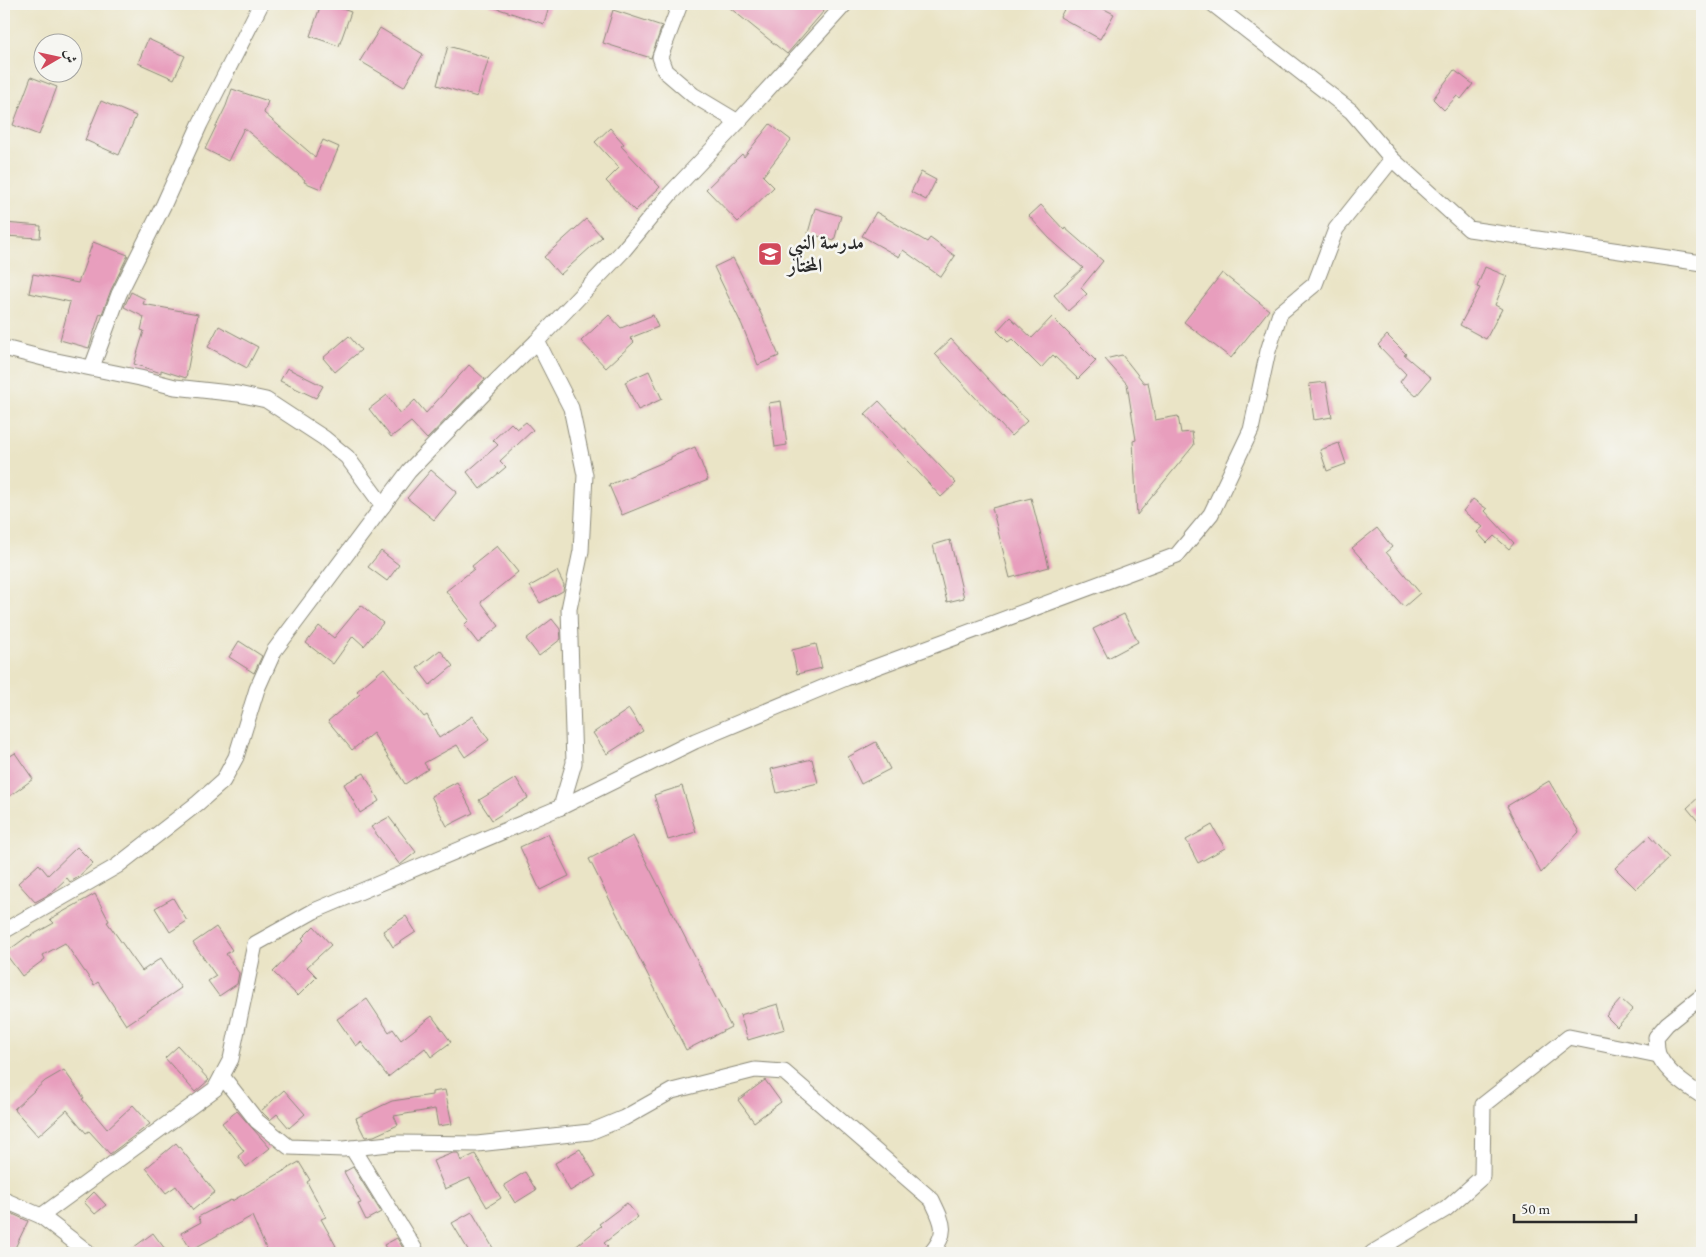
<svg xmlns="http://www.w3.org/2000/svg" width="1706" height="1257" viewBox="0 0 1706 1257" font-family="'EB Garamond',Amiri,serif">
<style>
.building{fill:#e89ebd}
.lines{fill:none;stroke-linecap:round;stroke-linejoin:round}
.minor-casing{stroke:#8a8878;stroke-width:17}
.minor{stroke:#fff;stroke-width:15}
.labels{text-anchor:middle;stroke-width:5;stroke-linejoin:round;paint-order:stroke}
.poi-label{font-size:20px;font-weight:bold;fill:#2b2b2b;stroke:#f6f6f2;text-anchor:start}
</style>
<rect width="100%" height="100%" fill="#f6f6f2"/>
<filter id="ink" filterUnits="userSpaceOnUse"><feTurbulence type="fractalNoise" baseFrequency=".02" numOctaves="2"/><feDisplacementMap in="SourceGraphic" scale="10" xChannelSelector="R" yChannelSelector="G"/><feConvolveMatrix kernelMatrix="1 2 1 2 8 2 1 2 1" color-interpolation-filters="sRGB"/></filter>
<filter id="wash" filterUnits="userSpaceOnUse"><feTurbulence type="fractalNoise" baseFrequency=".0096" numOctaves="4" result="noise"/><feDisplacementMap in="SourceGraphic" scale="20" xChannelSelector="R" yChannelSelector="G"/><feGaussianBlur stdDeviation="1.12" result="paint"/><feColorMatrix in="noise" values="0 0 0 0 0 0 0 0 0 0 0 0 0 0 0 0 0 1.4 0 .05"/><feComposite in="paint" operator="in"/></filter>
<g filter="url(#wash)">
<rect width="100%" height="100%" fill="#eae4c6"/>
<g id="blocks">
<g class="building">
<polygon points="321,4 328,4 351,12 339,46 310,36"/>
<polygon points="490,4 550,4 544,24 490,6"/>
<polygon points="725,4 830,4 787,54"/>
<polygon points="1067,4 1094,4 1114,14 1100,39 1060,17"/>
<polygon points="613,10 662,26 651,58 603,43"/>
<polygon points="380,28 423,54 404,87 360,61"/>
<polygon points="148,39 185,56 174,79 138,63"/>
<polygon points="448,46 489,58 477,97 437,85"/>
<polygon points="1454,70 1473,84 1461,99 1457,96 1444,110 1433,99"/>
<polygon points="31,77 57,87 39,135 13,125"/>
<polygon points="232,89 268,101 264,113 315,157 323,140 339,147 321,189 304,182 305,180 244,128 228,161 205,149 226,106"/>
<polygon points="101,101 136,116 119,155 85,140"/>
<polygon points="770,124 791,140 763,176 774,187 738,222 706,189 742,154 744,157"/>
<polygon points="610,128 624,144 621,146 660,187 635,211 606,181 619,168 595,142"/>
<polygon points="921,172 936,180 926,200 911,192"/>
<polygon points="1041,205 1064,230 1065,228 1103,261 1081,288 1087,294 1068,311 1054,295 1083,268 1049,238 1029,216"/>
<polygon points="815,208 841,216 834,241 808,233"/>
<polygon points="876,212 927,242 930,238 955,256 941,277 903,250 899,257 862,236"/>
<polygon points="586,219 602,237 560,275 544,257"/>
<polygon points="4,223 41,226 40,238 4,236"/>
<polygon points="93,242 128,255 111,290 102,314 100,313 89,348 60,340 70,302 29,293 33,274 78,283"/>
<polygon points="733,258 762,316 779,356 758,365 742,325 714,267"/>
<polygon points="1485,267 1507,276 1495,305 1502,309 1486,339 1460,325 1480,288 1477,287"/>
<polygon points="1222,273 1269,310 1231,358 1184,322"/>
<polygon points="131,292 145,299 143,304 198,314 186,378 161,370 161,373 134,364 144,331 141,330 144,317 124,307"/>
<polygon points="609,315 621,328 653,315 658,327 630,338 634,342 606,368 581,341"/>
<polygon points="1010,317 1032,338 1052,317 1096,361 1078,379 1053,355 1041,368 1012,339 1008,342 997,331"/>
<polygon points="219,326 258,347 247,368 208,347"/>
<polygon points="1387,335 1406,354 1404,355 1431,378 1416,396 1400,382 1406,374 1378,345"/>
<polygon points="349,336 361,350 335,372 323,358"/>
<polygon points="951,339 1027,421 1011,436 935,354"/>
<polygon points="1122,355 1144,383 1148,382 1155,420 1178,416 1181,433 1192,432 1194,445 1137,515 1133,441 1136,440 1127,384 1105,359"/>
<polygon points="469,365 485,379 427,439 411,422 391,437 369,409 387,395 400,414 415,400 426,413"/>
<polygon points="287,368 323,386 316,398 280,381"/>
<polygon points="649,371 662,399 638,410 625,382"/>
<polygon points="1326,382 1332,417 1314,420 1309,384"/>
<polygon points="781,401 787,445 775,447 769,403"/>
<polygon points="879,401 956,483 941,497 865,414"/>
<polygon points="526,422 533,430 500,461 506,467 480,489 467,472 498,445 493,440 511,423 517,429"/>
<polygon points="1339,443 1346,464 1327,471 1320,450"/>
<polygon points="695,447 708,480 622,515 609,485 671,459 671,457"/>
<polygon points="431,470 457,492 434,520 407,498"/>
<polygon points="1031,498 1049,567 1010,578 992,508"/>
<polygon points="1473,499 1487,509 1485,511 1514,543 1509,549 1494,536 1487,543 1477,532 1483,527 1463,511"/>
<polygon points="1377,528 1392,547 1386,552 1420,593 1404,607 1352,548"/>
<polygon points="950,540 964,598 947,602 933,545"/>
<polygon points="497,546 518,572 481,602 499,626 478,643 464,625 469,620 446,591 474,569 472,566"/>
<polygon points="381,551 399,565 387,581 368,567"/>
<polygon points="557,571 564,585 563,591 540,603 530,586"/>
<polygon points="361,605 383,623 364,646 353,636 333,664 306,643 319,626 334,638"/>
<polygon points="1124,614 1138,642 1108,658 1093,629"/>
<polygon points="552,619 560,629 561,639 539,656 526,639"/>
<polygon points="239,641 262,656 254,673 229,657"/>
<polygon points="816,644 822,668 797,674 792,650"/>
<polygon points="440,650 453,666 430,685 417,668"/>
<polygon points="384,668 424,717 427,715 439,738 473,716 489,740 465,757 457,745 424,763 428,769 405,784 373,733 352,750 328,721 360,694 357,691"/>
<polygon points="629,709 643,731 607,754 593,733"/>
<polygon points="876,742 890,769 861,784 848,757"/>
<polygon points="15,753 33,779 10,796 4,787 4,760"/>
<polygon points="812,759 818,783 777,793 771,769"/>
<polygon points="364,773 379,801 360,813 344,784"/>
<polygon points="516,778 528,798 492,820 479,800"/>
<polygon points="1549,781 1579,832 1541,873 1507,806"/>
<polygon points="457,782 473,813 447,826 431,796"/>
<polygon points="682,786 696,832 668,840 654,795"/>
<polygon points="1702,794 1702,826 1687,808"/>
<polygon points="389,817 416,852 400,865 371,827"/>
<polygon points="1212,825 1225,848 1198,863 1186,840"/>
<polygon points="548,834 569,876 540,890 520,847"/>
<polygon points="633,836 731,1027 686,1050 589,859"/>
<polygon points="1649,836 1669,858 1636,889 1615,868"/>
<polygon points="77,847 93,863 77,878 70,882 67,878 50,894 35,902 18,883 39,864 48,875"/>
<polygon points="95,894 109,921 107,922 142,971 161,958 181,988 126,1025 98,982 94,985 65,943 43,955 45,959 22,976 5,953 28,936 29,937 54,923 50,919"/>
<polygon points="173,898 187,921 170,932 155,908"/>
<polygon points="406,916 416,932 393,947 383,931"/>
<polygon points="314,926 331,945 307,967 317,977 298,996 273,972 304,940 302,938"/>
<polygon points="216,927 232,950 226,954 239,973 237,984 219,996 208,981 216,976 193,943"/>
<polygon points="367,999 389,1032 393,1029 401,1040 432,1016 451,1042 431,1057 425,1048 388,1077 361,1042 356,1046 337,1019"/>
<polygon points="1621,999 1633,1010 1617,1027 1606,1016"/>
<polygon points="778,1004 785,1029 748,1040 740,1015"/>
<polygon points="178,1046 209,1080 195,1092 165,1058"/>
<polygon points="64,1070 84,1098 82,1099 107,1129 133,1105 150,1124 110,1154 89,1131 86,1133 67,1110 38,1136 14,1109 45,1081"/>
<polygon points="765,1080 781,1102 754,1122 738,1100"/>
<polygon points="284,1090 305,1114 289,1128 277,1114 270,1120 261,1111"/>
<polygon points="445,1090 452,1124 438,1126 435,1109 394,1116 398,1125 374,1136 365,1137 357,1121 356,1118 392,1101 432,1095 432,1092"/>
<polygon points="237,1111 270,1148 246,1167 238,1156 244,1151 222,1123"/>
<polygon points="176,1143 215,1192 193,1210 176,1186 166,1193 146,1168"/>
<polygon points="580,1149 596,1176 570,1191 555,1163"/>
<polygon points="453,1153 458,1153 461,1161 475,1154 501,1198 487,1207 470,1178 445,1189 433,1161"/>
<polygon points="299,1162 310,1180 307,1182 326,1217 321,1219 336,1246 323,1253 268,1253 252,1216 191,1250 181,1233 201,1222 198,1217 231,1200 232,1201"/>
<polygon points="353,1167 381,1212 366,1220 358,1204 361,1203 344,1172"/>
<polygon points="525,1172 536,1190 515,1203 504,1185"/>
<polygon points="94,1192 106,1205 95,1214 84,1202"/>
<polygon points="627,1203 638,1217 604,1243 608,1247 600,1253 568,1253 601,1226 599,1224"/>
<polygon points="4,1210 28,1221 14,1250 4,1246"/>
<polygon points="472,1212 493,1248 484,1253 470,1253 452,1223"/>
<polygon points="153,1233 168,1253 126,1253"/>
<polygon points="397,1238 406,1253 389,1253 384,1245"/>
</g>
</g>
</g>
<g filter="url(#ink)">
<use href="#blocks" fill-opacity="0" stroke="#8a8878" stroke-width="1"/>
<g class="lines">
<defs>
<g id="minor">
<polyline points="680,4 660,57 665,71 693,95 738,122"/>
<polyline points="1213,4 1351,111 1392,159 1469,229 1702,263"/>
<polyline points="4,348 47,359 140,378 175,387 238,394 266,400 324,438 347,457 383,506"/>
<polyline points="92,367 119,294 164,204 200,124 261,4"/>
<polyline points="561,807 695,741 846,678 1177,555 1211,514 1251,430 1268,351 1280,313 1315,284 1336,229 1392,159"/>
<polyline points="4,931 117,866 198,803 223,781 236,757 257,689 274,651 409,471 491,386 537,341 622,252 670,194 738,122 845,4"/>
<path d="M1702,996L1667,1024L1656,1037C1657,1043 1656,1051 1659,1056C1668,1074 1687,1086 1702,1096"/>
<path d="M222,1076L257,1121L289,1147L343,1149L398,1143L477,1144L590,1132L624,1118L672,1091L755,1070L784,1072L932,1200C943,1223 949,1232 931,1253"/>
<polyline points="352,1148 417,1253"/>
<polyline points="4,1200 41,1216 85,1250 87,1253"/>
<polyline points="41,1216 215,1089 231,1059 255,944 314,911 561,807 574,763 569,609 581,551 585,475 571,408 537,341"/>
<polyline points="1372,1253 1446,1209 1482,1177 1483,1105 1569,1037 1658,1055"/>
</g>
</defs>
<use href="#minor" class="minor-casing"/>
<use href="#minor" class="minor"/>
</g>
</g>
<defs>
<symbol id="school-square" viewBox="-11 -11 22 22"><rect x="-9" y="-9" width="18" height="18" rx="4" fill="#d1495b" stroke="#f6f6f2"/><path d="M0-5L7-2L0 1L-7-2ZM-4 1L0 2.5L4 1V4Q0 6-4 4Z" fill="#fff"/></symbol>
</defs>
<g fill-rule="evenodd">
<use href="#school-square" x="756" y="240" width="28" height="28"/>
</g>
<g class="labels">
<g class="poi-label">
<text x="788" y="249">مدرسة النبي<tspan x="788" dy="23">المختار</tspan></text>
</g>
</g>
<rect width="1706" height="1257" fill="none" stroke="#f6f6f2" stroke-width="20"/>
<g transform="translate(58 58) rotate(81)"><circle r="24" fill="#f6f6f2" stroke="#a5a5a2"/>
<path d="M0-4L9 19L0 12L-9 19Z" fill="#d1495b"/>
<text y="-8" font-size="14" font-weight="bold" text-anchor="middle" fill="#2b2b2b">ش</text>
</g>
<path d="M1514 1214v8h122v-8" fill="none" stroke="#2b2b2b" stroke-width="2.5"/>
<text x="1521" y="1214" font-size="15" fill="#2b2b2b" stroke="#f6f6f2" stroke-width="4" paint-order="stroke">50 m</text>
</svg>
